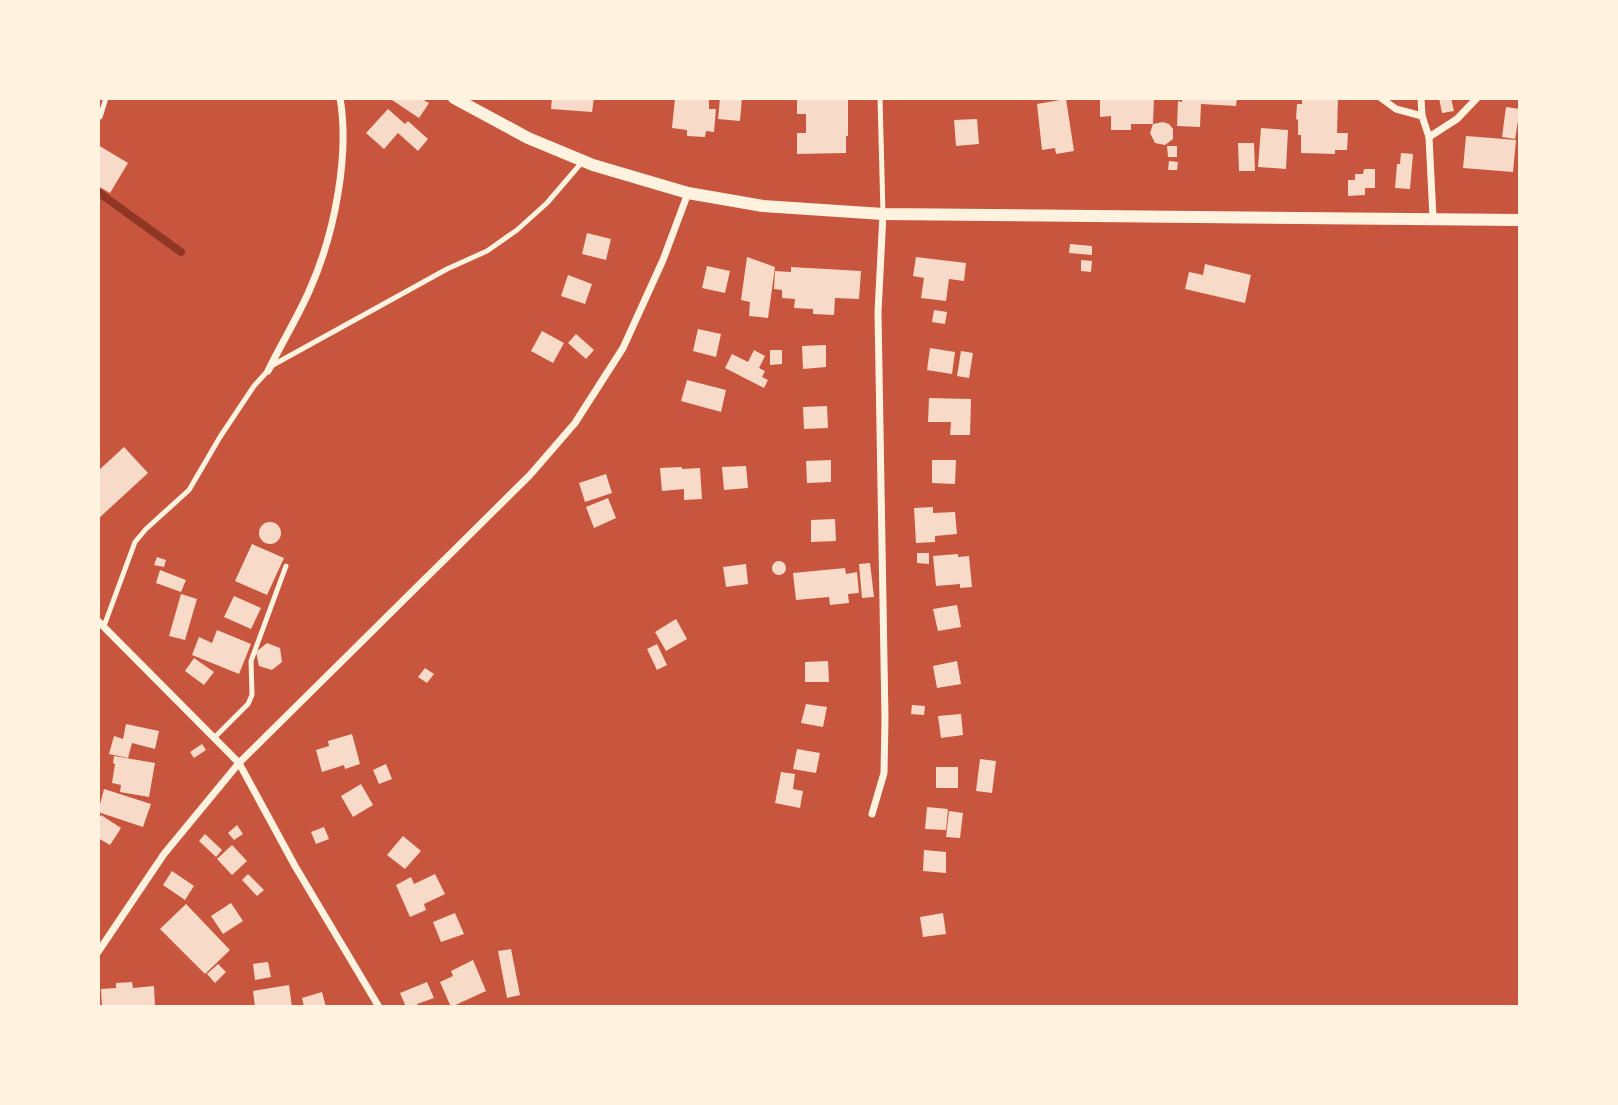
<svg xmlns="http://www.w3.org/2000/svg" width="1618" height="1105" viewBox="0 0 1618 1105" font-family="'Libre Baskerville',serif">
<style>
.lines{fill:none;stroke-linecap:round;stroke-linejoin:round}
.stream{stroke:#8f3625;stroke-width:8}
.building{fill:#f7dbc8}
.service{stroke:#fff3e0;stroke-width:5}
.minor{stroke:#fff3e0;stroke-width:7}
.tertiary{stroke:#fff3e0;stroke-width:12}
</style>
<rect width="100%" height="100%" fill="#c8553d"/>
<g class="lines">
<polyline class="stream" points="98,192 181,252"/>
</g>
<g class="building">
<polygon points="389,98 420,98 429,103 419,118"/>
<polygon points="552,98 594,98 592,112 551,109"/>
<polygon points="675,98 709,98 709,109 716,109 714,132 706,131 705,137 687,136 687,130 672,128"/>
<polygon points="720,98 742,98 740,121 718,119"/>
<polygon points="797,98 848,98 848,136 846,136 846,153 797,154 797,133 806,133 806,114 797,114"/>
<polygon points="1100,98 1154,98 1153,124 1163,122 1169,124 1173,129 1173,139 1165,145 1155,143 1150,133 1153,124 1131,124 1131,130 1111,130 1111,116 1100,117"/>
<polygon points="1182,98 1237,98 1236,106 1201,104 1200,127 1177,126 1178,101 1182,102"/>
<polygon points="1302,98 1338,98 1337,133 1348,133 1347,150 1335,150 1335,154 1301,153 1301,135 1298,135 1298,120 1296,119 1297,104 1302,104"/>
<polygon points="1439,98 1451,98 1454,111 1442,113"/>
<polygon points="1066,99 1074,151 1056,154 1055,148 1042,150 1037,104"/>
<polygon points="1506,107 1520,109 1515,139 1502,137"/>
<polygon points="388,109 405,124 408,121 428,139 418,151 398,133 384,149 366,133"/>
<polygon points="977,119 979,144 956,146 954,120"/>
<polygon points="1261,128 1288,130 1286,169 1258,167"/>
<polygon points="1466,136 1516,140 1513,172 1463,168"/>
<polygon points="1238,143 1254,143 1255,171 1239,171"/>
<polygon points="98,145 128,163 110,193 98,186"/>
<polygon points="1167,146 1177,146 1177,157 1168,157"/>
<polygon points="1401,153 1413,154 1410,189 1395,188 1397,164 1400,164"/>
<polygon points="1169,161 1178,162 1177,170 1168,170"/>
<polygon points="1364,169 1375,169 1375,188 1365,188 1365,195 1348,196 1348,180 1355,180 1355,174 1363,174"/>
<polygon points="587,233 611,239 606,260 582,254"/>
<polygon points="1070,244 1092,246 1092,255 1069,253"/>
<polygon points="747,257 775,267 768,318 749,316 750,302 741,300"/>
<polygon points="916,257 966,263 964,281 949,279 946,301 921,298 924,278 913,276"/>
<polygon points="1081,260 1092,261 1091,272 1081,271"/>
<polygon points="1205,264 1251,275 1245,303 1185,289 1189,272 1203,275"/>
<polygon points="707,266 730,271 725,293 702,288"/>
<polygon points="791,267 861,271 859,299 835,298 834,315 813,314 813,309 794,308 795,299 782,298 782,290 774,289 775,271 791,272"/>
<polygon points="568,275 592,284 585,304 561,296"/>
<polygon points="934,310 947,312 945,324 932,322"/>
<polygon points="698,329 721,334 716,357 693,351"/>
<polygon points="542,331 564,343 553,363 531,351"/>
<polygon points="576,334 594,350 586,359 568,343"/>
<polygon points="826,345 826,367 803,369 802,346"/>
<polygon points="930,348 955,352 952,374 927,370"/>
<polygon points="754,350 765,356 759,368 765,371 762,377 768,380 764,388 725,368 732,354 748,362"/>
<polygon points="770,350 782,350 782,364 770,365"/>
<polygon points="961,351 973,353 969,378 957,376"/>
<polygon points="687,380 726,390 721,412 681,401"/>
<polygon points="929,398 971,399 970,435 950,435 951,422 928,422"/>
<polygon points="827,406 828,428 804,429 803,407"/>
<polygon points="124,447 148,473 98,519 98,471"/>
<polygon points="831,460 831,482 807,483 806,461"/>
<polygon points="932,460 956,460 955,484 932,483"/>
<polygon points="746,466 748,488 724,490 722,467"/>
<polygon points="682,467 682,469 700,468 702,499 684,500 684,489 662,491 660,468"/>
<polygon points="606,474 612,493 585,502 579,483"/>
<polygon points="608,498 616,518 594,528 586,507"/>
<polygon points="933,507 933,513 955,512 957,534 935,536 935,542 916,543 914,508"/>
<polygon points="835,519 836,541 811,542 811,520"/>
<circle cx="270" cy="533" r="11"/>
<polygon points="252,544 284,558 267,595 235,581"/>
<polygon points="917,553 929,553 929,564 917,563"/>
<polygon points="958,554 958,557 969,556 972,587 960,588 960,584 936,586 933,556"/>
<polygon points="157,557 166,560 164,567 154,565"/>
<circle cx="779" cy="568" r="7"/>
<polygon points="870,563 874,597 862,598 859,564"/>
<polygon points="746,564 748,584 726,587 723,567"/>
<polygon points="845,568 846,574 857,572 859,593 848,594 849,603 830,605 829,597 796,600 793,573"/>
<polygon points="160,570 186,580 181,592 156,583"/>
<polygon points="181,594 197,599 185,640 169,636"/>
<polygon points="234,596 261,608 251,629 224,617"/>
<polygon points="957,605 961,627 938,631 933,609"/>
<polygon points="676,619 687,639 666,651 655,632"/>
<polygon points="217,630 251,644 239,674 192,655 199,637 212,643"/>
<polygon points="267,643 280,648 282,662 272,670 259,666 256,652"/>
<polygon points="657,644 667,665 657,670 647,649"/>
<polygon points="194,658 214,672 204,685 185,671"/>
<polygon points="828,661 829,682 805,682 805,662"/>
<polygon points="957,661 961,684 937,688 933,666"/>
<polygon points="425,668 434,674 427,683 418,677"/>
<polygon points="806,704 827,707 823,727 801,723"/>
<polygon points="912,705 925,706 924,715 911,714"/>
<polygon points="961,714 963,735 941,738 938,716"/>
<polygon points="126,724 159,731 155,749 132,743 128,758 109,754 114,736 123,739"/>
<polygon points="352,734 360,764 345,769 344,765 322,772 316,750 329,746 328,741"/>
<polygon points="202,744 206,750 194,758 190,752"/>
<polygon points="797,749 820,753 816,773 793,769"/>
<polygon points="114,756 155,763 149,797 120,792 121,785 112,783 115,764 113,763"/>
<polygon points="980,759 996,761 992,793 976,791"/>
<polygon points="386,764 392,779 379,784 373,770"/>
<rect x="936" y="767" width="22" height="21"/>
<polygon points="781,772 795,774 793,789 803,791 800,808 775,803"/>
<polygon points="361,784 373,805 353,817 341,796"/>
<polygon points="104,789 151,804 143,827 98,812"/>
<polygon points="927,807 948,809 946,830 925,829"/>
<polygon points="949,811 963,813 960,838 946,837"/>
<polygon points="101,815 121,828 110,845 98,838 98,820"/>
<polygon points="237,825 243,834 234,840 228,833"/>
<polygon points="324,827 329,839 316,844 311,832"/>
<polygon points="205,834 222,850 216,857 199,841"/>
<polygon points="403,836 421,851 405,869 387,855"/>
<polygon points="232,845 247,861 232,875 217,859"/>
<polygon points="924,850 946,852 946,873 923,871"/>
<polygon points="172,871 194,886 185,900 163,885"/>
<polygon points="248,874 264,890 257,896 242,880"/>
<polygon points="435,874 445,894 424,904 426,910 410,917 396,885 411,877 414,884"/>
<polygon points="231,903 243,921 223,934 211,916"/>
<polygon points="186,904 230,950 205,974 160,929"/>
<polygon points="455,913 464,934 441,942 433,922"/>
<polygon points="943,913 946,934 923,937 920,917"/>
<polygon points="511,949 520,995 507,998 498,951"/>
<polygon points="473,960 486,991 451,1007 440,982 453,976 451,971"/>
<polygon points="268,962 271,977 255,980 253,964"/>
<polygon points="218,964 226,972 215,983 207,974"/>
<polygon points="132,982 133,988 154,986 155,1007 102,1007 101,989 116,988 116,983"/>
<polygon points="427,982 434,998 417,1004 419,1007 406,1007 400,993"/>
<polygon points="289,985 292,1007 255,1007 253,991"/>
<polygon points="322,992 326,1007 304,1007 302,998"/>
</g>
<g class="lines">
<g class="service">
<polyline points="880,98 883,214"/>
<polyline points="100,117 106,98"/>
<polyline points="104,626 135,542 146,529 189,490 220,437 254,386 273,365 447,269 487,251 517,230 547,203 583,161"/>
<polyline points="214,738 248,704 252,695 251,661 286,566"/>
</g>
<g class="minor">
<polyline points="1381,98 1396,109 1422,116"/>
<polyline points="1421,98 1422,116 1429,137 1433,218"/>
<polyline points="1429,137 1457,119 1477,98"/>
<path d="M268,371C281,344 298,317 310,289C334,235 350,156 340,98"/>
<polyline points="98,621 239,763 295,866 379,1007"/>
<polyline points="872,814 884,773 885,719 878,312 883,214"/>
<polyline points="98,952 164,854 239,763 530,475 575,423 623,348 663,260 688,193"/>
</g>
<polyline class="tertiary" points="454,98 528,138 593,165 688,193 763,206 883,214 1520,220"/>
</g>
<rect width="1618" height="1105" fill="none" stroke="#fff3e0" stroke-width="200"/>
</svg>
